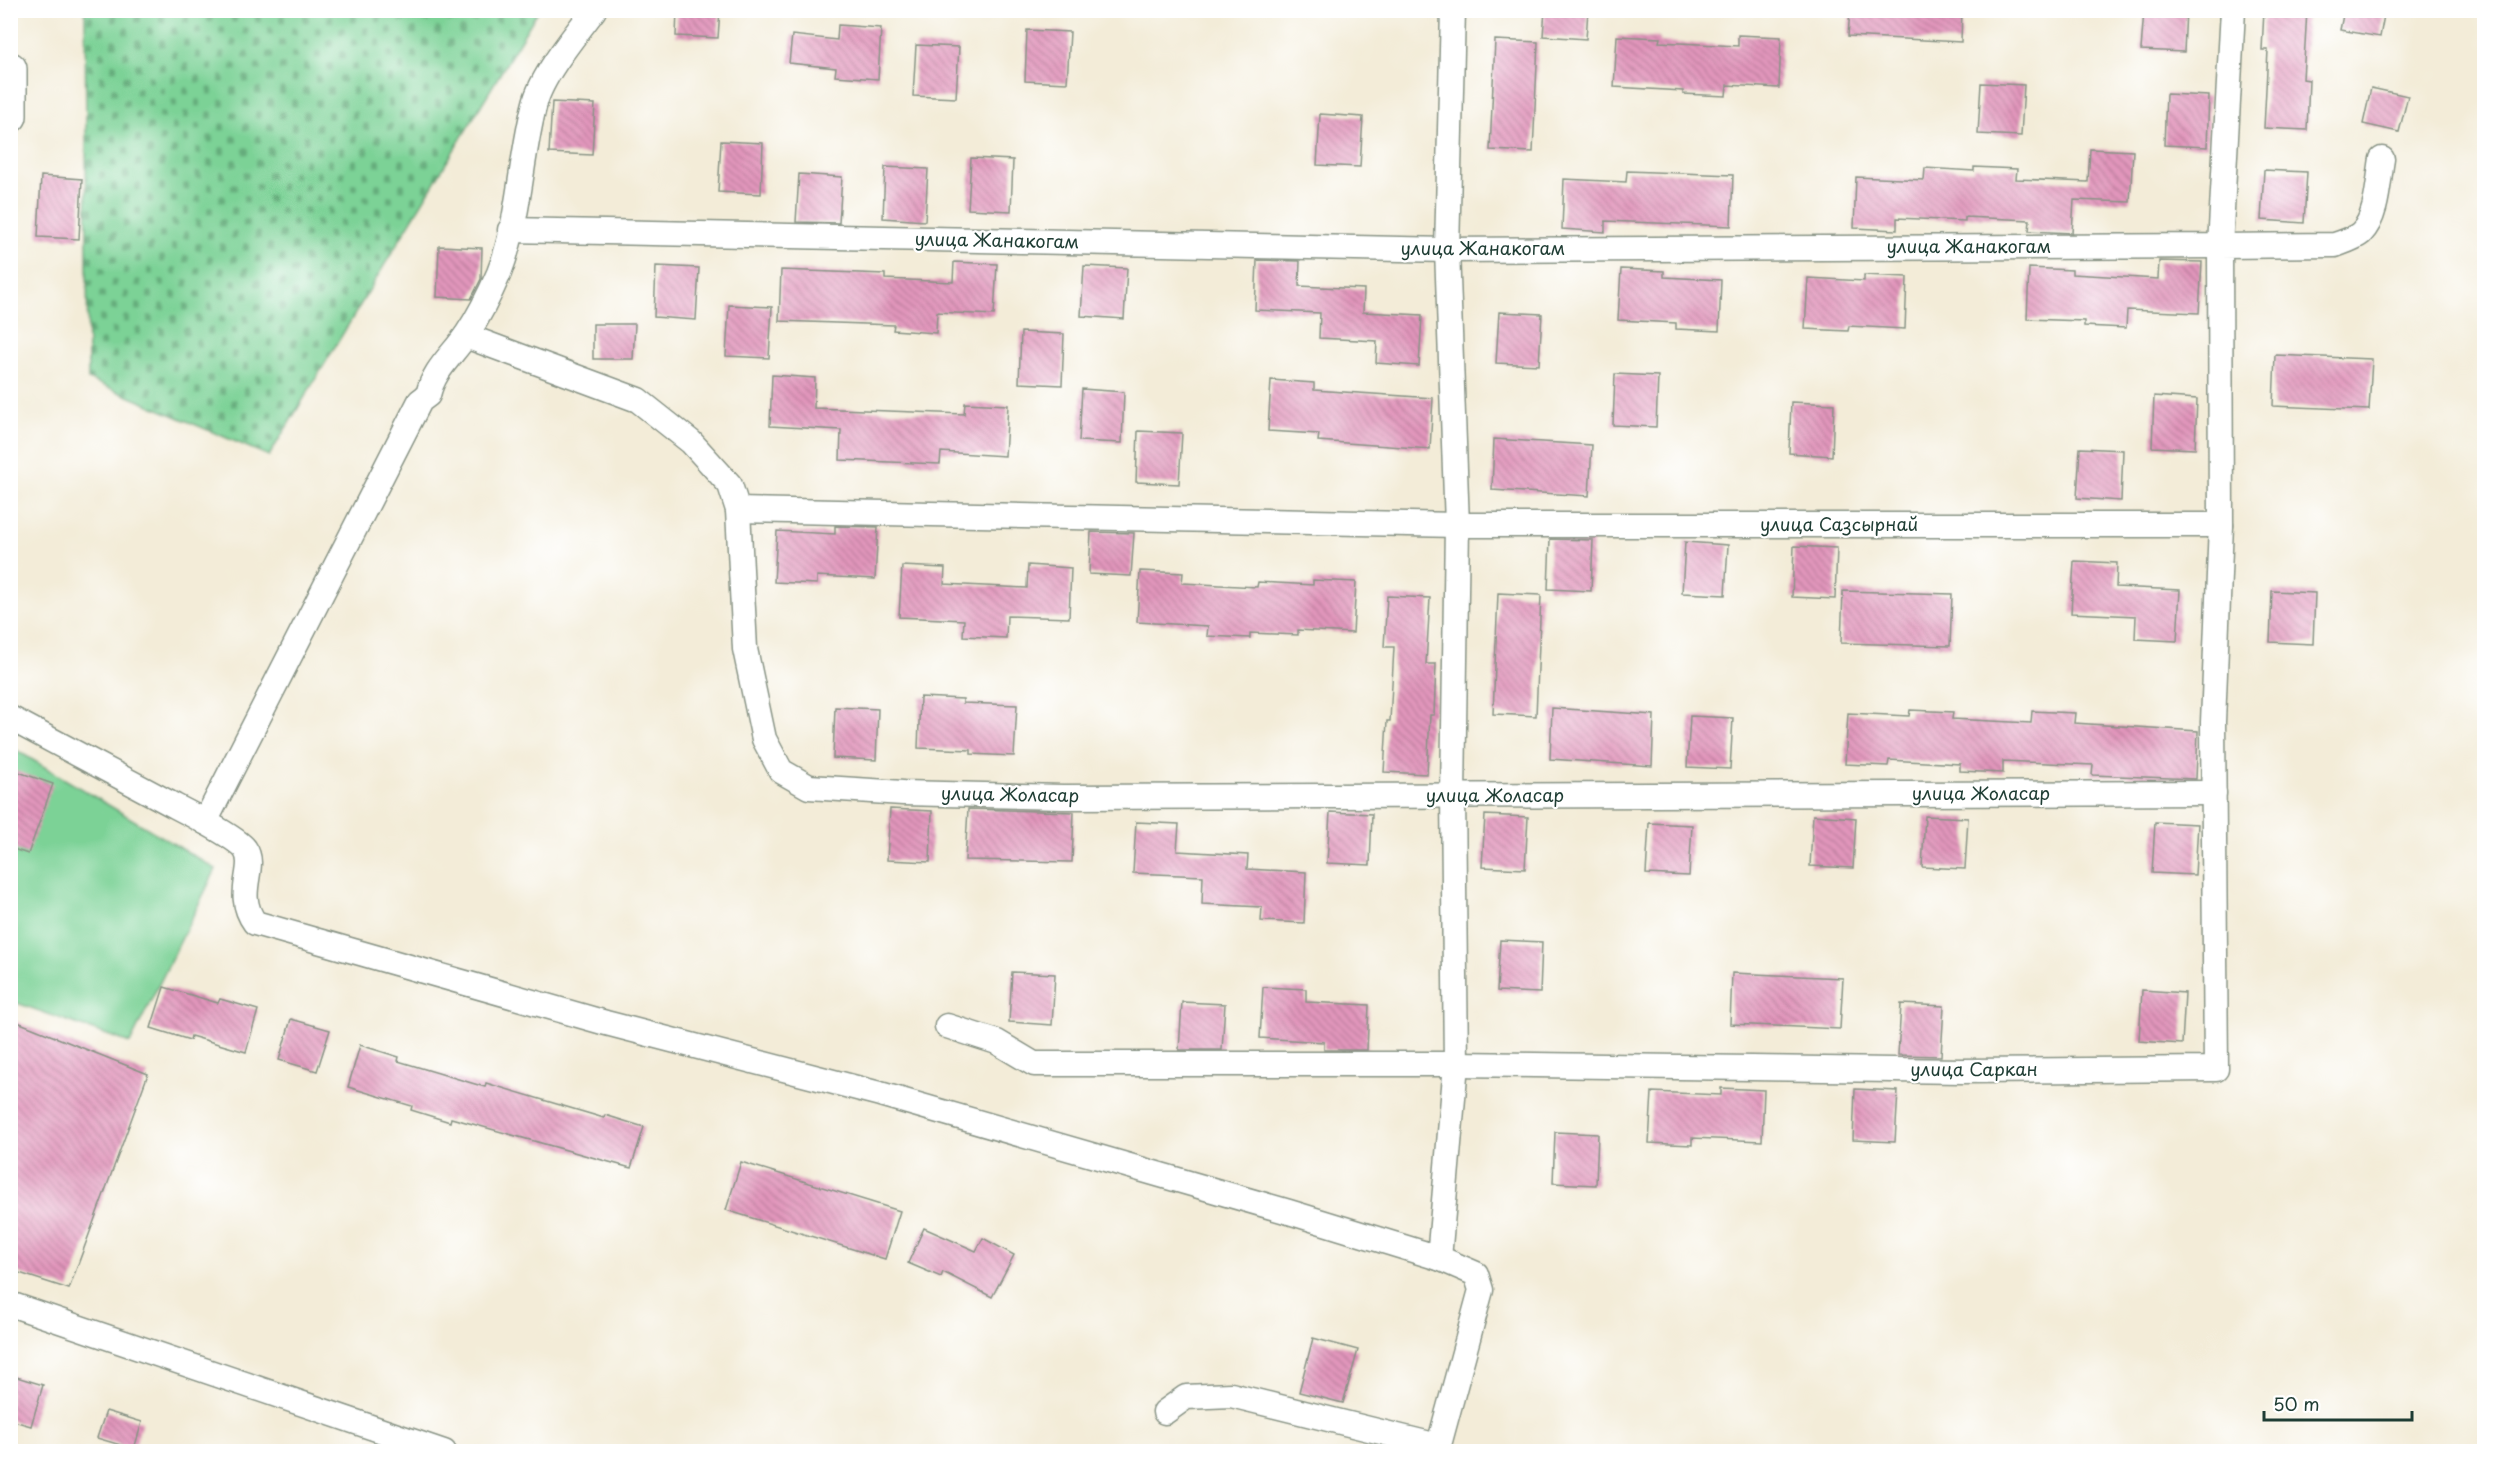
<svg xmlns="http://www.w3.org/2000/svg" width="2495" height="1462" viewBox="0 0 2495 1462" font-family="'Playpen Sans',sans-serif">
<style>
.cemetery{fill:url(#cemetery-stones);stroke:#4e8865;stroke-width:1.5}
.park{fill:#7cd296;stroke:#4e8865;stroke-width:1.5}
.building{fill:url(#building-back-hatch)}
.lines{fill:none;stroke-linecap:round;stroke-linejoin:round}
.street-casing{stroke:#899486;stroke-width:27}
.secondary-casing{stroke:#899486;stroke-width:36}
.street{stroke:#fff;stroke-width:24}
.secondary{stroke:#fff;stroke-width:33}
.labels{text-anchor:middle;stroke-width:4.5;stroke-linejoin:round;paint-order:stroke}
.street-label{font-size:18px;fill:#1f3d34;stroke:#fff}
</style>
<defs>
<pattern id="cemetery-stones" width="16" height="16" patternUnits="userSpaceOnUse" patternTransform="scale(1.5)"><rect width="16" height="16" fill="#7cd296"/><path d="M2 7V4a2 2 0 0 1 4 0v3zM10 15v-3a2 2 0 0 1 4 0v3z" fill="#65ac7b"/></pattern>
<pattern id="building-back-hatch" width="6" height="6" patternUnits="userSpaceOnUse" patternTransform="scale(1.5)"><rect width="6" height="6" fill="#e296bc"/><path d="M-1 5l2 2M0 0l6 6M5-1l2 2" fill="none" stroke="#b77c9a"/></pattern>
</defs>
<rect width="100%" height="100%" fill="#fff"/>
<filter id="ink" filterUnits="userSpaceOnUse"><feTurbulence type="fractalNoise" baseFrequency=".0167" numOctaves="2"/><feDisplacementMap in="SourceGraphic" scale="12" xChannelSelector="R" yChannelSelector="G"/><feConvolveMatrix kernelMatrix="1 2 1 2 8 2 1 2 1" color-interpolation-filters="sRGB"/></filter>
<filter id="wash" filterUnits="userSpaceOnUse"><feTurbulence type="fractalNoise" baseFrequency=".008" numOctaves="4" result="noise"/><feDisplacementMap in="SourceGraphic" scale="24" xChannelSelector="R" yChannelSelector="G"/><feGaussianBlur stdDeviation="1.35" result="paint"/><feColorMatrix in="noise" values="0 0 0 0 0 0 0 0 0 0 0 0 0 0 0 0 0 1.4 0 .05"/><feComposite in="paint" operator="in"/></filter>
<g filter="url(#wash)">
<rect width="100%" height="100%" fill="#f3ecd8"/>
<polygon class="cemetery" points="85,11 538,11 269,456 88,379"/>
<polygon class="park" points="11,747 216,869 130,1043 11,1001"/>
<g id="blocks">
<g class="building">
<polygon points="677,10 720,10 718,38 676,36"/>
<polygon points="1545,10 1588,10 1586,39 1543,36"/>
<polygon points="1850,10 1962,10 1961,42 1848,36"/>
<polygon points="2144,10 2186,10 2184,52 2141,50"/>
<polygon points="2264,10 2307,10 2303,79 2309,80 2307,130 2264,128 2268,50 2262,50"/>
<polygon points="2344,10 2385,10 2380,37 2340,30"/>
<polygon points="838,25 881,28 878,79 835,76 836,68 789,63 792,35 837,40"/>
<polygon points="1027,30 1070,32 1067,83 1025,81"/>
<polygon points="1738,35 1781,37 1779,88 1727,85 1726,96 1683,94 1683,91 1614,87 1617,36 1660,38 1659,42 1738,46"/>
<polygon points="1495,40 1538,42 1533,152 1490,150"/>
<polygon points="916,45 959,47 956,98 913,96"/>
<polygon points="1981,83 2024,85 2021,136 1978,134"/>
<polygon points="2371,88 2408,96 2399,132 2363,124"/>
<polygon points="2166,94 2209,96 2207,147 2164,145"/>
<polygon points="552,102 595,104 592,155 549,153"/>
<polygon points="1320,114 1363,117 1360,167 1317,165"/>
<polygon points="721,141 763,143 761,194 718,192"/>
<polygon points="2090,149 2133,151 2130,202 2074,200 2072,233 2029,231 2030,220 1965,217 1965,221 1897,218 1897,230 1854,228 1856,177 1924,180 1925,168 1974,171 1974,167 2017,169 2016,179 2088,182"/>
<polygon points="971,158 1013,160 1011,211 968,209"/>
<polygon points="885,167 928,169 925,221 883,218"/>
<polygon points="2264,170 2307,172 2304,223 2261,220"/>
<polygon points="1627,171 1733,175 1731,226 1605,221 1605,232 1562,229 1564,179 1626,182"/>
<polygon points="799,174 842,177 839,223 796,222"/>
<polygon points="41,176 82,179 79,239 38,237"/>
<polygon points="439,246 482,248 481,279 471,299 437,297"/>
<polygon points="1257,260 1300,261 1299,286 1364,289 1363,312 1422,315 1419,366 1376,363 1377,341 1319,338 1320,313 1255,310"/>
<polygon points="2159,261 2202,262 2199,313 2127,310 2126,328 2084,326 2084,321 2027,319 2029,268 2072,270 2072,274 2158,279"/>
<polygon points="954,262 997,264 994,315 937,312 936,333 893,330 894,325 779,321 781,270 885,274 885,279 953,282"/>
<polygon points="656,266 699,268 696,320 654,317"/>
<polygon points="1084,266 1127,268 1124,319 1081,316"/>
<polygon points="1621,269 1664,271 1664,277 1721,280 1719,331 1676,329 1676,323 1618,320"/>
<polygon points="1864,275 1907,277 1905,329 1849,326 1848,331 1805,329 1808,278 1864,281"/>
<polygon points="729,305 772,307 769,358 726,356"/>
<polygon points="1499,312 1542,314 1539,365 1496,363"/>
<polygon points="593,324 635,324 633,359 593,359"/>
<polygon points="1021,332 1064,334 1062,385 1019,383"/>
<polygon points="2275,355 2372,359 2369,410 2273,406"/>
<polygon points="1615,374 1658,376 1656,427 1613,425"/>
<polygon points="772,375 815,378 814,408 964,414 965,403 1008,405 1005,456 941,452 940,464 840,460 841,430 770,426"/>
<polygon points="1271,380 1314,383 1314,390 1433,398 1430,449 1318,441 1319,434 1268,431"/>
<polygon points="1082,389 1124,392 1122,443 1079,441"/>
<polygon points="2154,396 2197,399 2195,449 2152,447"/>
<polygon points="1791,402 1834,404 1832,456 1789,453"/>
<polygon points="1138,431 1182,433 1179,484 1136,482"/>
<polygon points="1494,439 1592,445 1589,496 1492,490"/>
<polygon points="2080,448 2123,450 2121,501 2077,498"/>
<polygon points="835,526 878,527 875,579 817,576 817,584 774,582 777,531 835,534"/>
<polygon points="1091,532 1134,533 1131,576 1089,574"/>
<polygon points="1550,539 1593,540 1591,591 1548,589"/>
<polygon points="1685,542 1728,545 1725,595 1682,593"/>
<polygon points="1794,546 1837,548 1835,599 1792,597"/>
<polygon points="2074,561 2117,563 2116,587 2180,590 2177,641 2135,639 2136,616 2071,613"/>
<polygon points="1028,565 1071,568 1069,618 1007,616 1006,638 963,636 964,620 899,617 902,566 945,568 944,584 1027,588"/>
<polygon points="1140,571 1183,573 1182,583 1257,587 1258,582 1313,585 1313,580 1356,582 1353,633 1298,630 1298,635 1250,633 1250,638 1207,636 1208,626 1137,622"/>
<polygon points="1843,591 1952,594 1950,646 1841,643"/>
<polygon points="2272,591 2315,593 2313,644 2270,642"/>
<polygon points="1498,593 1541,595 1536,716 1493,714"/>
<polygon points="1387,596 1430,598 1426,664 1436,664 1434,715 1430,715 1427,774 1384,772 1387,721 1390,721 1394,647 1384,647"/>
<polygon points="920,697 963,699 963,703 1017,705 1014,756 971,754 971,750 918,748"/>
<polygon points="835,707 878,709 876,760 833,758"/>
<polygon points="1552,708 1654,715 1652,766 1550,759"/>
<polygon points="1910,710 1953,712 1952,719 2031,723 2032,711 2075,713 2074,723 2198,731 2196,779 2092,775 2093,765 2003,761 2003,773 1960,771 1960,764 1889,760 1888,766 1845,764 1848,713 1909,716"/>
<polygon points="1690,716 1733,718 1730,769 1687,767"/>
<polygon points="10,769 53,784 28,854 10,848"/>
<polygon points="890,809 932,811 930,862 887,860"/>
<polygon points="968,809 1074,812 1072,862 965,860"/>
<polygon points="1330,812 1372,814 1370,865 1327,863"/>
<polygon points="1485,815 1528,817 1525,869 1482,867"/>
<polygon points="1813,815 1856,818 1853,868 1810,866"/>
<polygon points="1925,816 1968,818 1965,869 1922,867"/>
<polygon points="1136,822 1179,824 1177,851 1248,855 1247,869 1306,872 1304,923 1261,921 1262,907 1202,904 1203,876 1133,873"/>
<polygon points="2155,822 2198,824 2195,875 2152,873"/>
<polygon points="1649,823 1692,825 1689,876 1646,874"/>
<polygon points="1500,940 1542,942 1540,993 1497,991"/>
<polygon points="1012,972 1055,974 1052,1025 1009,1022"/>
<polygon points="1732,973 1843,978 1840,1029 1730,1024"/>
<polygon points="164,987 218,1003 220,999 258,1010 246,1052 191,1036 190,1040 151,1028"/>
<polygon points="1263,987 1306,989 1306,1002 1369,1005 1367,1050 1324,1050 1324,1042 1260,1038"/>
<polygon points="2142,990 2185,993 2182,1044 2139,1041"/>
<polygon points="1182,1002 1225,1004 1222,1050 1179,1050"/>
<polygon points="1901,1004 1944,1006 1941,1056 1898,1055"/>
<polygon points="10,1019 148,1074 69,1289 10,1270"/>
<polygon points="291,1019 330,1030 317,1071 279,1060"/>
<polygon points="360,1045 399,1057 398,1061 485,1087 486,1083 604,1118 605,1115 644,1127 631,1168 451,1118 450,1122 411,1110 412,1106 348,1087"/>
<polygon points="1721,1088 1764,1090 1762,1141 1692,1138 1692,1145 1649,1143 1652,1092 1721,1095"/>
<polygon points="1855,1089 1898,1091 1895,1142 1853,1140"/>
<polygon points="1555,1132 1598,1134 1596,1185 1553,1183"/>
<polygon points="741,1162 900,1211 885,1259 726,1210"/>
<polygon points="924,1228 976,1251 983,1238 1014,1255 992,1297 943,1272 941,1277 908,1263"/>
<polygon points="1313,1338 1358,1350 1343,1403 1299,1392"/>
<polygon points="10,1375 43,1385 31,1426 10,1420"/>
<polygon points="106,1411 142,1422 134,1449 97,1438"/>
</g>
</g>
</g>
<g filter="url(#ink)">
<use href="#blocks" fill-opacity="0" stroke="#899486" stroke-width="1.5"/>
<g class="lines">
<defs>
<g id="street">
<polyline points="510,230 1447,250 2220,246 2233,10"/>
<polyline points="466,336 638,400 691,442 730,485 738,510 745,649 764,739 781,771 809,787 903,793 1063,797 2214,793"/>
<polyline points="738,510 1457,525 2221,525"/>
<path d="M10,718C65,747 120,777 175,806C189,813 237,838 245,849C258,868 233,893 255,923L606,1023L880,1094L1289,1212L1439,1258L1456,1064L1453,796L1457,525L1447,250L1453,10"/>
<path d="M205,822L420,401L428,395C434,369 452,356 467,334C479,316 490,294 499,273C520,220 520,159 535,103C542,75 576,34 594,10"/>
<path d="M947,1026L997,1042L1034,1064H1456L1962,1071L2216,1069L2213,722L2221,525L2220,246L2335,245C2343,242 2354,239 2361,233C2378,216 2378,181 2382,159"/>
<polyline points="10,1304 444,1452"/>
<polyline points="1165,1412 1186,1397 1231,1395 1438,1446"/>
<polyline points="1437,1452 1481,1290 1476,1274 1439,1258"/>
</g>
<polyline id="secondary" points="10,69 10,116"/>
</defs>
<use href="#street" class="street-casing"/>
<use href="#secondary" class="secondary-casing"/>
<use href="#street" class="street"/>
<use href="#secondary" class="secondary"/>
</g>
</g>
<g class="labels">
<g class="street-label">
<text transform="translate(997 241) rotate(1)" y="6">улица Жанакогам</text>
<text x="1969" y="253">улица Жанакогам</text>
<text x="1483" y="255">улица Жанакогам</text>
<text x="1839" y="531">улица Сазсырнай</text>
<text x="1981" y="800">улица Жоласар</text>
<text transform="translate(1010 795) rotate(1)" y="6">улица Жоласар</text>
<text x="1495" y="802">улица Жоласар</text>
<text x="1974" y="1076">улица Саркан</text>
</g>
</g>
<rect width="2495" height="1462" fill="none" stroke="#fff" stroke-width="36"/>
<path d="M2264 1411v9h148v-9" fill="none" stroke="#1f3d34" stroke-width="3"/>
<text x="2273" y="1411" font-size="18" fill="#1f3d34" stroke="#ffffff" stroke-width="4.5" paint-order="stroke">50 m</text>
</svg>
